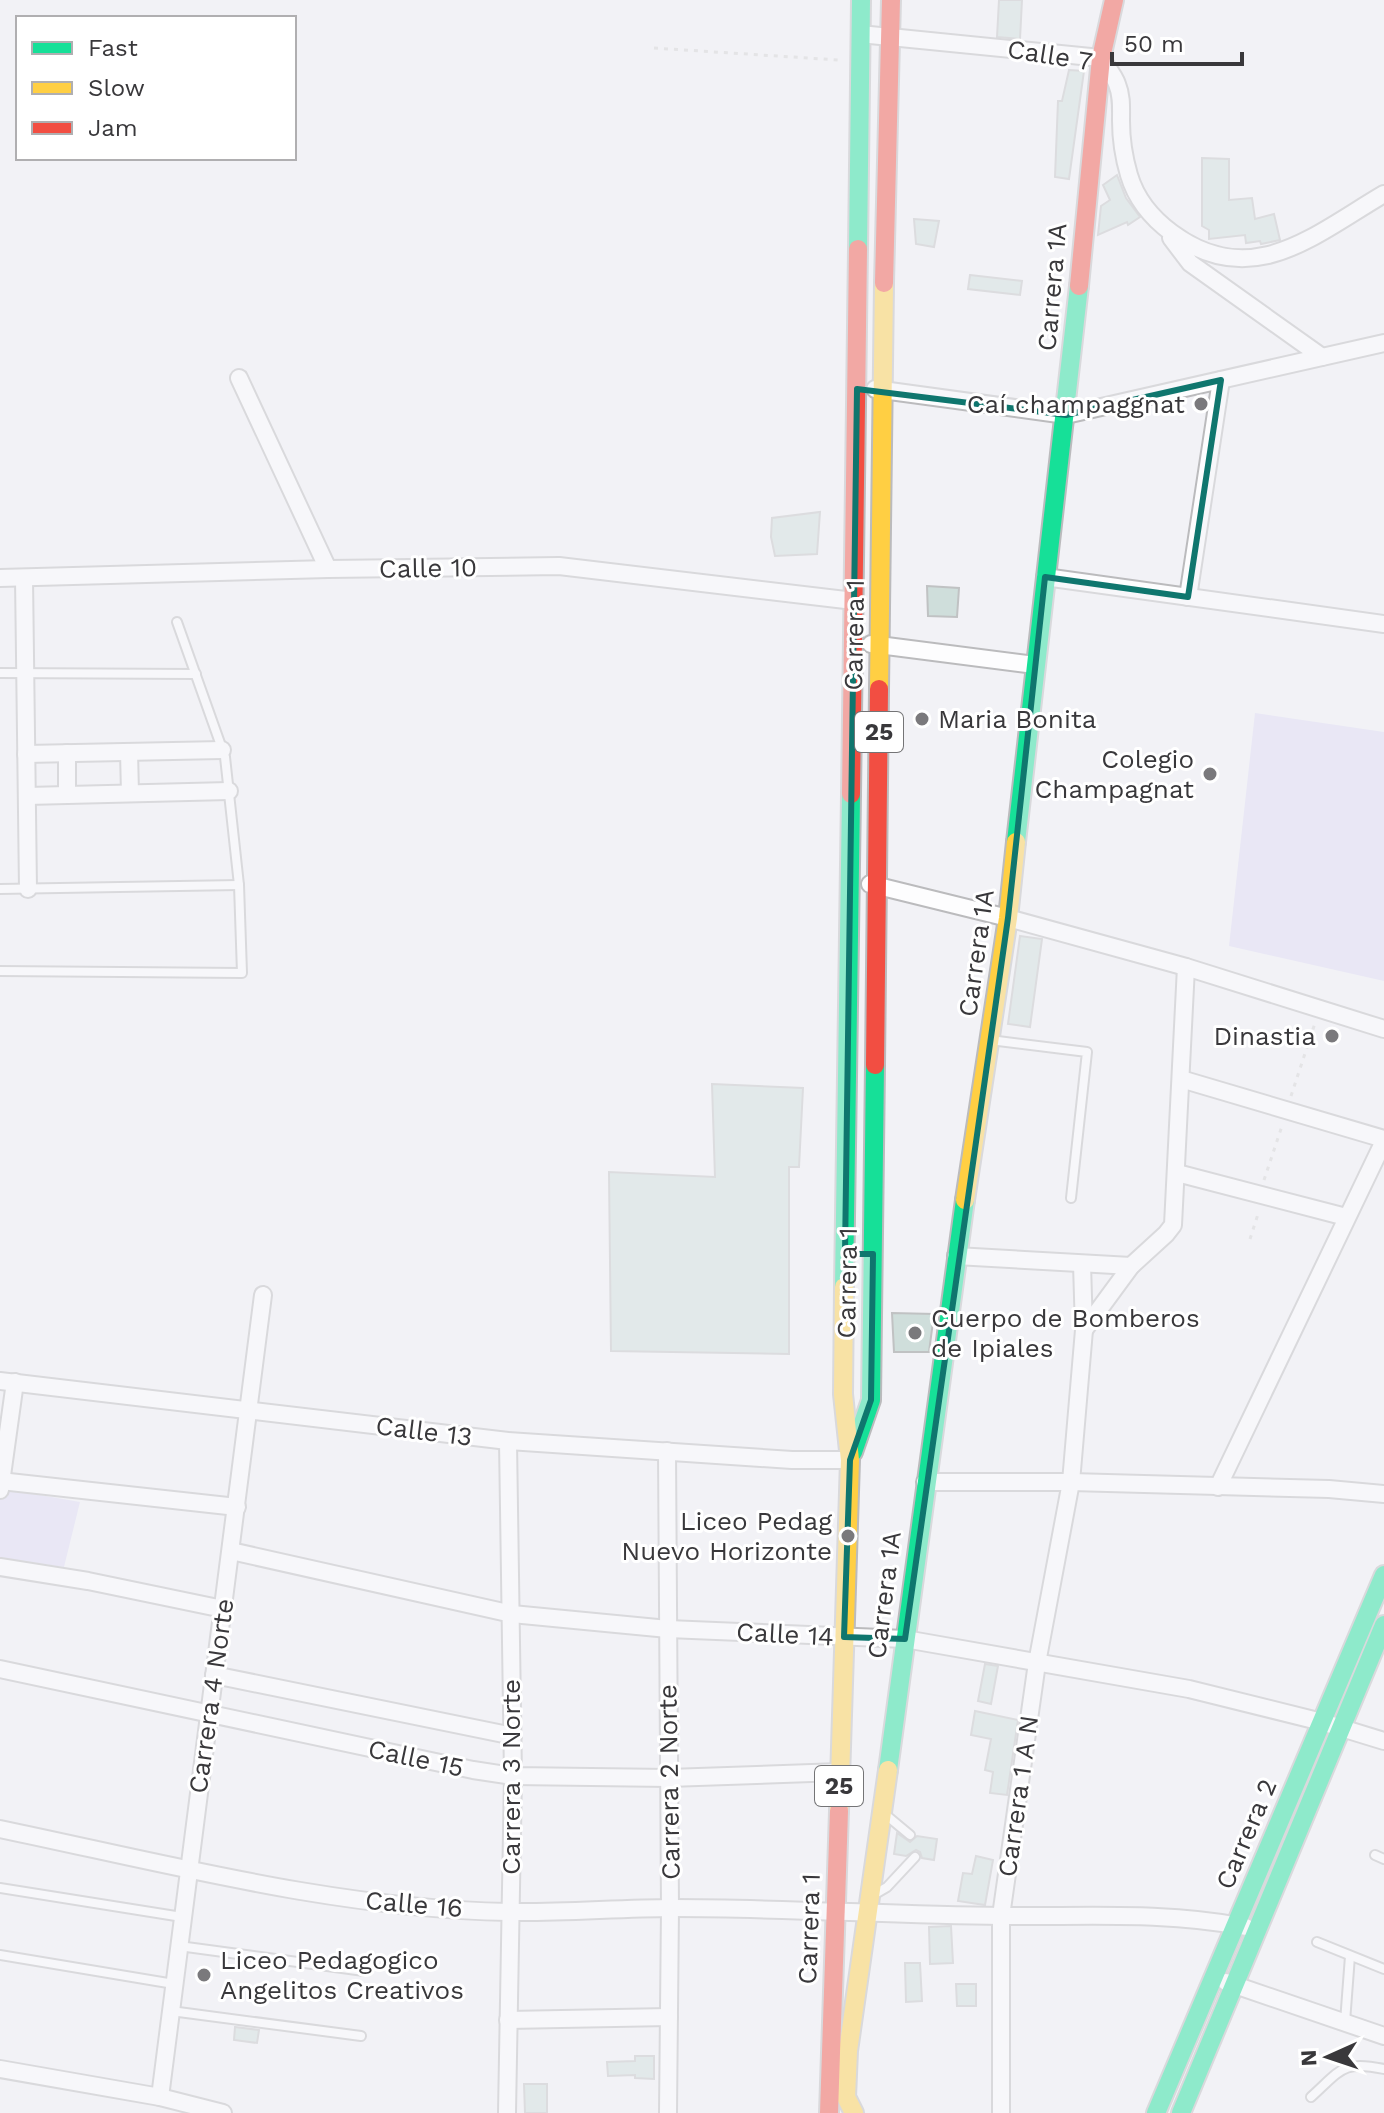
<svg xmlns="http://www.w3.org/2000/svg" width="1384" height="2113" viewBox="0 0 1384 2113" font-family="'Work Sans',sans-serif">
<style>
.green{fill:#dddaf3}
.building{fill:#cfdedb;stroke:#c0c2c3;stroke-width:2}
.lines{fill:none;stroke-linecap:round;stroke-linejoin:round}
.lane-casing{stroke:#bbbbbd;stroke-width:12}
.street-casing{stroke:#bbbbbd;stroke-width:20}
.fast-casing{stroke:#bbbbbd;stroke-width:22}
.slow-casing{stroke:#bbbbbd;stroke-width:22}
.jam-casing{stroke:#bbbbbd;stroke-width:22}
.path{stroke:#d2d2d2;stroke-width:3;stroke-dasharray:4 6;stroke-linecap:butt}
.lane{stroke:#fdfdfe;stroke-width:8}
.street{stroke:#fdfdfe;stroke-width:16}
.fast{stroke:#16e098;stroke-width:18}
.slow{stroke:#ffcf43;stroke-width:18}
.jam{stroke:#f24e42;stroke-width:18}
.marked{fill:none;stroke:#0f766e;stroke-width:6;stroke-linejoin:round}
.poi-dot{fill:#7a797c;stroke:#fff;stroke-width:3}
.labels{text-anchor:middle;stroke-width:6;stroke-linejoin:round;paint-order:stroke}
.shield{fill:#fff;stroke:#747476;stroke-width:2}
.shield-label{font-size:24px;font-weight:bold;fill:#39383b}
.street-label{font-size:26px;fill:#39383b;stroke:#fff}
.poi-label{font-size:26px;fill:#39383b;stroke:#fff;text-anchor:end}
</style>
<rect width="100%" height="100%" fill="#f2f2f6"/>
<g class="green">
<polygon points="1255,713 1384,732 1384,981 1229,946"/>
<polygon points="0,1488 80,1502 64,1567 0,1558"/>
</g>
<g class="building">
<polygon points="999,0 1022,0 1020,39 997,37"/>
<polygon points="1069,70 1084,71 1069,179 1055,177 1058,101 1062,101"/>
<polygon points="1202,158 1229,159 1229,200 1252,198 1255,219 1274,214 1280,240 1261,244 1260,241 1246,243 1245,235 1209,239 1209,230 1202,226"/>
<polygon points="1117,175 1126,198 1140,217 1128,225 1127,222 1098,235 1101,206 1110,200 1103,185"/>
<polygon points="914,219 939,221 934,247 916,244"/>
<polygon points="970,275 1022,281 1020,295 968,289"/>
<polygon points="820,512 817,554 775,556 771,537 772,518"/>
<polygon points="927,586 959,588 957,617 928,616"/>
<polygon points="1020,936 1042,939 1030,1027 1008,1024"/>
<polygon points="712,1084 803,1088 799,1167 789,1167 789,1354 611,1351 609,1172 715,1177"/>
<polygon points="892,1313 934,1314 929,1352 894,1352"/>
<polygon points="985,1664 998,1666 991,1704 978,1701"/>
<polygon points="975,1711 1018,1720 1007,1795 990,1793 993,1772 985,1770 991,1739 971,1735"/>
<polygon points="897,1833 910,1842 917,1836 937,1839 934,1860 922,1858 920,1852 916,1850 906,1856 894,1854"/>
<polygon points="976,1856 993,1860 985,1905 958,1901 963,1873 972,1874"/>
<polygon points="951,1926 953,1963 930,1964 929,1927"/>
<polygon points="905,1963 920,1963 922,2001 906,2002"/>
<polygon points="956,1984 976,1984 976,2006 957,2006"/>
<polygon points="235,2027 259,2030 257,2043 234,2040"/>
<polygon points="635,2056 654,2056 654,2079 635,2078 635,2075 608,2076 607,2062 635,2061"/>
<polygon points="524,2084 547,2084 547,2113 525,2113"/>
</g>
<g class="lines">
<defs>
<g id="lane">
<polyline points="0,673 196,674"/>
<polyline points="0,889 239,885"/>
<polyline points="0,971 242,973 239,885 225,757 177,622"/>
<polyline points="990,1040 1087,1052 1071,1198"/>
<polyline points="886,1815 910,1835"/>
<polyline points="1375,1855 1384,1859"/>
<polyline points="0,1888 182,1917"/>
<polyline points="875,1894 887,1887 915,1857"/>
<polyline points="1317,1942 1384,1969"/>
<polyline points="179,1946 364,1971"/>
<polyline points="0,1955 174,1984"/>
<polyline points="171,2011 361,2036"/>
<polyline points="1345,2022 1350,1956"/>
<path d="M1311,2097C1341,2070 1342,2060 1384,2069"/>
</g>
<g id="street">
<path d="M860,34L1101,58C1106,66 1114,75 1117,84C1122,96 1121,108 1121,121C1121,139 1124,158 1129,175C1136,199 1153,219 1172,233C1252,292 1314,235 1384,194"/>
<polyline points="1171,238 1190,263 1322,357"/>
<polyline points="239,378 328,569"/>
<polyline points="875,389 1066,415 1384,343"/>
<polyline points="1045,577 1384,624"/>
<polyline points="0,578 328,569 559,566 854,601"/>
<polyline points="24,578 28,889"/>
<polyline points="1188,597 1221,380"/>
<polyline points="871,644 1035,665"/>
<polyline points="129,752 130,793"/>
<polyline points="67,753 67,795"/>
<polyline points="26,754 222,750"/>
<polyline points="27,796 229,791"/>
<polyline points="870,884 1008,918 1186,967 1384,1029"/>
<polyline points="1181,1079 1384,1139"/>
<polyline points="1177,1173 1346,1217"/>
<polyline points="956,1256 1131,1266"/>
<polyline points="1084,1330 1131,1266 1166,1234 1173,1225 1186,967"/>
<polyline points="0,1381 508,1441 792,1460 850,1460"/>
<polyline points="667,1451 670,1908 668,2113"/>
<polyline points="0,1481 237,1507"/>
<polyline points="925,1482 1071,1482 1329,1489 1384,1494"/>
<polyline points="1218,1487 1384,1141"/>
<polyline points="0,1490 15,1382"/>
<polyline points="231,1551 512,1614 668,1629 905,1639 1189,1689 1322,1722 1384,1741"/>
<polyline points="0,1567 88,1581 223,1609"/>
<polyline points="0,1669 473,1770 513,1776 669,1778 840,1772"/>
<polyline points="214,1675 513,1736"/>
<path d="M0,1829C168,1864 337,1909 509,1912C564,1913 619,1908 673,1908C783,1908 892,1915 1001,1916C1083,1917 1164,1911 1246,1927"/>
<polyline points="1226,1982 1384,2036"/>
<polyline points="508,2020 669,2017"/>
<polyline points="0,2069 160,2097 223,2113"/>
<polyline points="160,2097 263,1295"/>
<polyline points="507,2113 513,1776 508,1441"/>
<polyline points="1001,2113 1001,1916 1037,1663 1071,1482 1084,1330 1082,1264"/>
</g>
<g id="fast">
<polyline points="858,249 861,0"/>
<polyline points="1016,842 1079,286"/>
<polyline points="844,1287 851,794"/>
<polyline points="853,1452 871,1400 875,1065"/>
<polyline points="888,1770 965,1200"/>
<polyline points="1156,2113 1384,1575"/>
<polyline points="1181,2113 1384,1625"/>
</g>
<g id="slow">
<polyline points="879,689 884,283"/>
<polyline points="965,1200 1008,918 1016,842"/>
<polyline points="839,1811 850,1460 843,1394 844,1287"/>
<polyline points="854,2113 846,2097 848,2051 888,1770"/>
</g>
<g id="jam">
<polyline points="884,283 891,0"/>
<polyline points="1079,286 1101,58 1114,0"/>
<polyline points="851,794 858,249"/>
<polyline points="875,1065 879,689"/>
<polyline points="829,2113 839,1811"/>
</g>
</defs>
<use href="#lane" class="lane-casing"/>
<use href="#street" class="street-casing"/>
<use href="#fast" class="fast-casing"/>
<use href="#slow" class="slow-casing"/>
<use href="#jam" class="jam-casing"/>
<g class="path">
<polyline points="654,48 838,60"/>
<polyline points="1291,1096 1315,1023"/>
<polyline points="1264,1180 1282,1126"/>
<polyline points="1250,1239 1259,1211"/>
</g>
<use href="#lane" class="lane"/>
<use href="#street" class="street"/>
<use href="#fast" class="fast"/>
<use href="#slow" class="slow"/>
<use href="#jam" class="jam"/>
</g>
<path d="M0 0H1384V2113H0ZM1221,380L1188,597L1045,577L1008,918L905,1639L844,1637L850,1460L871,1400L873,1254H845L857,389L1066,415Z" fill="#f2f2f6" fill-opacity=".55" fill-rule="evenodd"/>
<path class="marked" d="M1221,380L1188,597L1045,577L1008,918L905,1639L844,1637L850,1460L871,1400L873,1254H845L857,389L1066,415Z"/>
<g class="poi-dot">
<circle cx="1201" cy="404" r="8"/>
<circle cx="922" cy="719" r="8"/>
<circle cx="1210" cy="774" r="8"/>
<circle cx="1332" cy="1036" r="8"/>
<circle cx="915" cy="1333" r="8"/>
<circle cx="848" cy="1536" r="8"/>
<circle cx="204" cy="1975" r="8"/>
</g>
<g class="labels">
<g class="shield">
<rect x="855" y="712" width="48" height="40" rx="6"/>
<rect x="815" y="1766" width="48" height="40" rx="6"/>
</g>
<g class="shield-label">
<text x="879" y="740">25</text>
<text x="839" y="1794">25</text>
</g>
<g class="street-label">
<text transform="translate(1050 55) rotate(9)" y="9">Calle 7</text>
<text transform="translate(1052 287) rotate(-85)" y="9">Carrera 1A</text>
<text transform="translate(428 568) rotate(-1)" y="9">Calle 10</text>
<text transform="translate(854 635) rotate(-89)" y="9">Carrera 1</text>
<text transform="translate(976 953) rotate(-82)" y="9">Carrera 1A</text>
<text transform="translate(847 1283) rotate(-89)" y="9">Carrera 1</text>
<text transform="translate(424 1431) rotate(7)" y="9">Calle 13</text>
<text transform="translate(884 1595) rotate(-83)" y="9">Carrera 1A</text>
<text transform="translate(785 1634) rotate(3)" y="9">Calle 14</text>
<text transform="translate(211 1696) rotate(-82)" y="9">Carrera 4 Norte</text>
<text transform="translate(416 1758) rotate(12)" y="9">Calle 15</text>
<text transform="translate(511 1777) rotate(-90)" y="9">Carrera 3 Norte</text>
<text transform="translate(669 1782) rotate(-91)" y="9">Carrera 2 Norte</text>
<text transform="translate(1018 1796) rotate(-82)" y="9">Carrera 1 A N</text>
<text transform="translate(1246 1834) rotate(-67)" y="9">Carrera 2</text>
<text transform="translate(414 1904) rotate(5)" y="9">Calle 16</text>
<text transform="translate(809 1929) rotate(-88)" y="9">Carrera 1</text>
</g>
<g class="poi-label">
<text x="1185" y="413">Caí champaggnat</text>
<text x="938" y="728" text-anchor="start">Maria Bonita</text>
<text x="1194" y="768">Colegio<tspan x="1194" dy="30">Champagnat</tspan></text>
<text x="1316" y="1045">Dinastia</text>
<text x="931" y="1327" text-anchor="start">Cuerpo de Bomberos<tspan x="931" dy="30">de Ipiales</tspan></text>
<text x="832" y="1530">Liceo Pedag<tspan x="832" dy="30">Nuevo Horizonte</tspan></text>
<text x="220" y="1969" text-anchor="start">Liceo Pedagogico<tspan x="220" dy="30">Angelitos Creativos</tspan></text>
</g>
</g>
<rect x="16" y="16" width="280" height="144" fill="#ffffff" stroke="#b0afb1" stroke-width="2"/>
<rect x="32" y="42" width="40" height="12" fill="#16e098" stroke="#b0afb1" stroke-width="2"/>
<text x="88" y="56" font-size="24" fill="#39383b">Fast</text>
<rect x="32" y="82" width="40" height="12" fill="#ffcf43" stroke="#b0afb1" stroke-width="2"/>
<text x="88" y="96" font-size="24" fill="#39383b">Slow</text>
<rect x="32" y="122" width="40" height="12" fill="#f24e42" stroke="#b0afb1" stroke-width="2"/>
<text x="88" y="136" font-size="24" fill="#39383b">Jam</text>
<g transform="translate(1328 2057) rotate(267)" stroke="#ffffff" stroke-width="6" paint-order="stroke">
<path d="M0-6L14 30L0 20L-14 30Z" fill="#39383b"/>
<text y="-12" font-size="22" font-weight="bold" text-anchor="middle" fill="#39383b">N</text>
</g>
<path d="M1112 52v12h130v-12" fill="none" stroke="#39383b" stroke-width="4"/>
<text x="1124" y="52" font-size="24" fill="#39383b" stroke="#ffffff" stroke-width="6" paint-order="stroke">50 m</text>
</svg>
